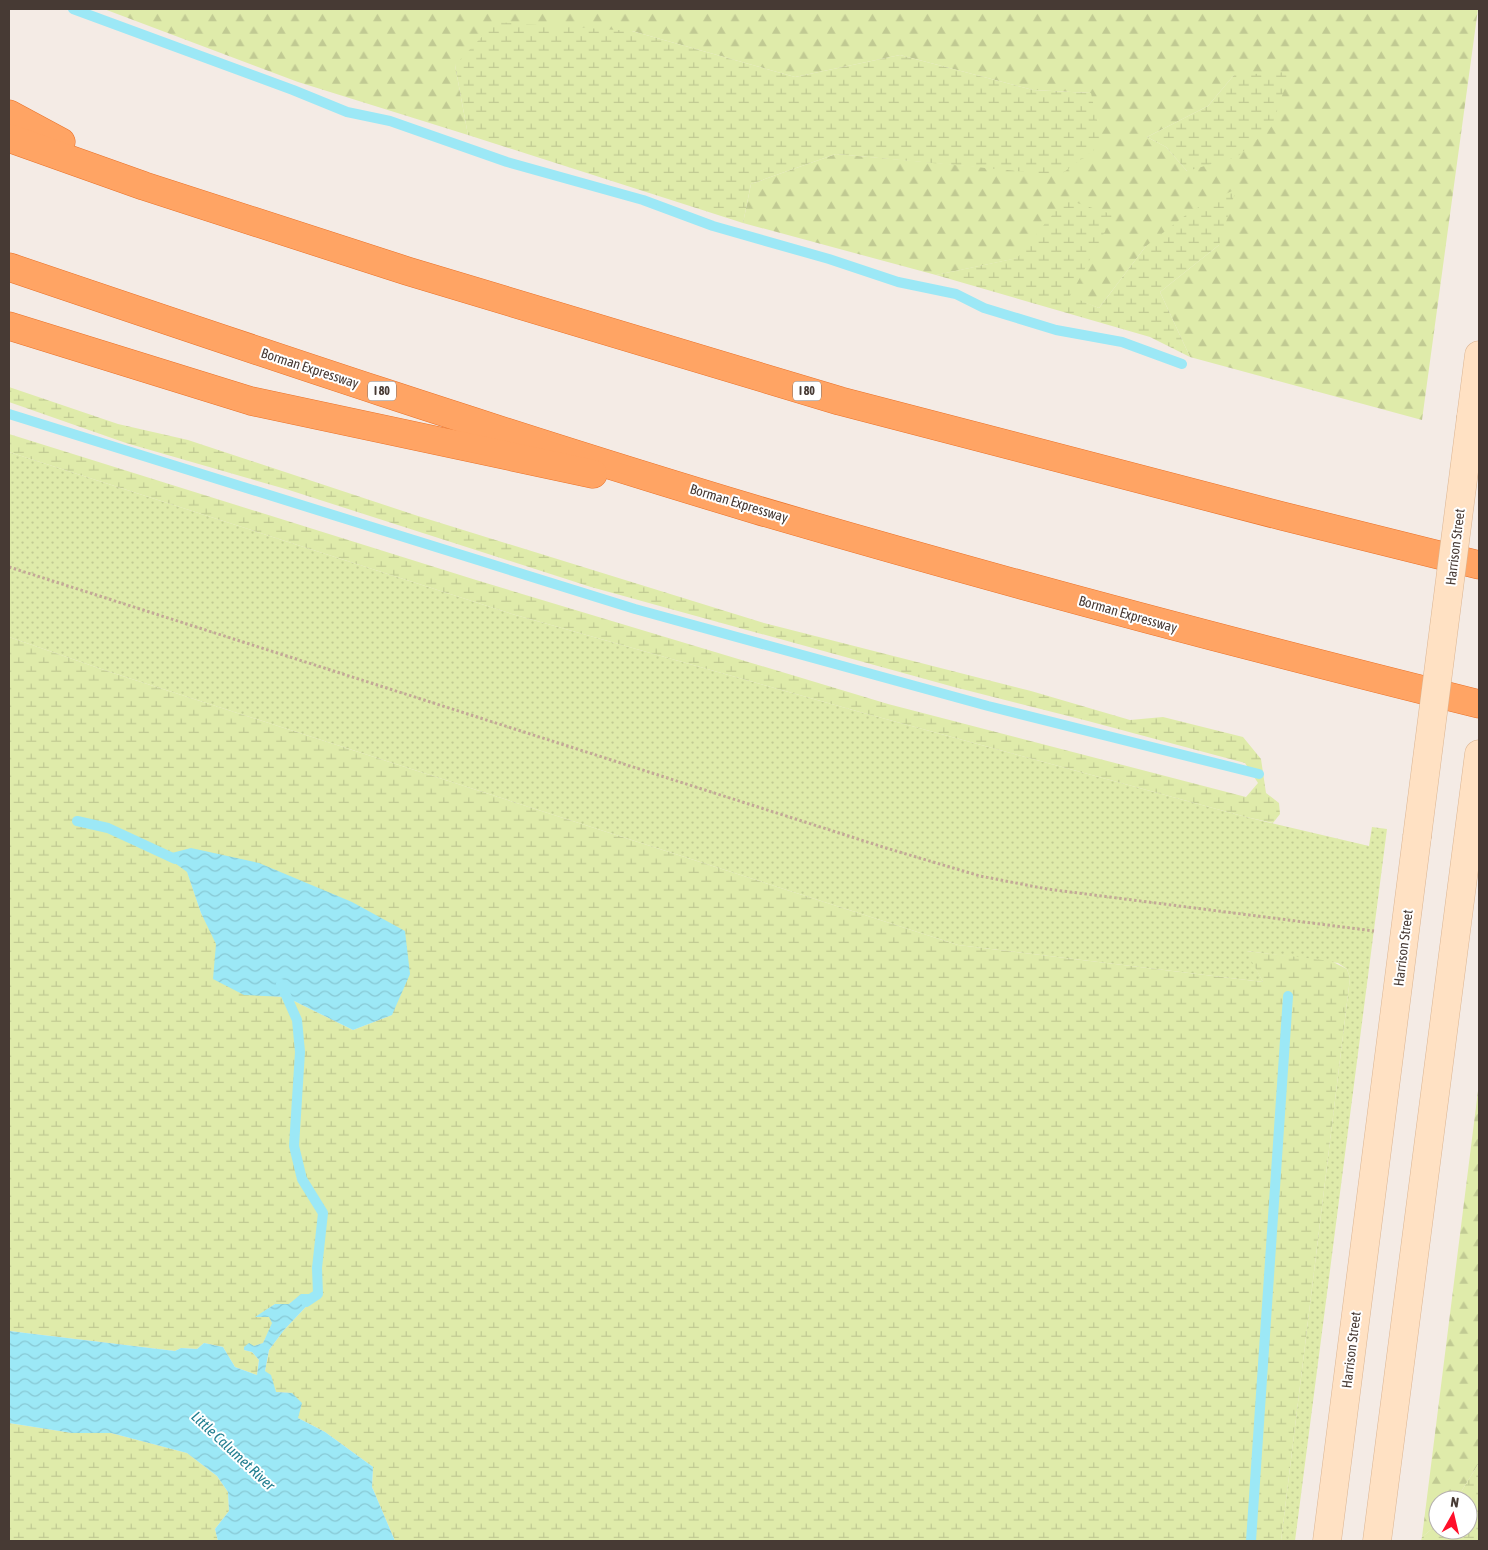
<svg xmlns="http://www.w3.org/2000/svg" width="1488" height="1550" viewBox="0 0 1488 1550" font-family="'Asap Condensed',sans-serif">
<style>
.grass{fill:url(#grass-dots)}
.forest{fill:url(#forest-firs);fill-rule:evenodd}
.wetland{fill:url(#wetland-marsh);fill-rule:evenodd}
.water{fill:url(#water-waves)}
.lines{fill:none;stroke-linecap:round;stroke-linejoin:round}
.stream{stroke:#9ce8f6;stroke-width:10}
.secondary-casing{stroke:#dbb593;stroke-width:29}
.highway-casing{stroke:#e97129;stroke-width:29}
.path{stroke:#c3a897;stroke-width:3;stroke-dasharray:2.5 2.5;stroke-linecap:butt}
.secondary{stroke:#ffe1c3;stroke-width:28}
.highway{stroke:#ffa464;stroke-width:28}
.secondary-bridge-casing{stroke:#dbb593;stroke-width:29;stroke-linecap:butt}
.secondary-bridge{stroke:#ffe1c3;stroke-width:28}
.labels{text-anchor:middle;stroke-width:4;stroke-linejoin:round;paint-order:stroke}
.shield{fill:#fff;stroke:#7e7571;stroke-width:1}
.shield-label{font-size:12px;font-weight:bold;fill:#473a34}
.street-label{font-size:14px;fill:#473a34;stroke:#fff}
.water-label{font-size:15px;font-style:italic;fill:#207e90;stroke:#fff}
</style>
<defs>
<pattern id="grass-dots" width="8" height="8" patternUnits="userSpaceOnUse" patternTransform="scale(1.25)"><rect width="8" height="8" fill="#dfebaa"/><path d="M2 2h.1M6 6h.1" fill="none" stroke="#c1ca93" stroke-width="1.8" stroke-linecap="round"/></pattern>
<pattern id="forest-firs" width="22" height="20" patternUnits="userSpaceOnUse" patternTransform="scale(1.25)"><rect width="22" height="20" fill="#dfebaa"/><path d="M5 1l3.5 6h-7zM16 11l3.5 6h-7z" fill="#c1ca93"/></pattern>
<pattern id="wetland-marsh" width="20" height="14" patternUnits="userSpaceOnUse" patternTransform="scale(1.25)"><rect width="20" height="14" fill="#dfebaa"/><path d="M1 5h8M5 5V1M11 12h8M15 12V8" fill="none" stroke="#c1ca93"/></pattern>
<pattern id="water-waves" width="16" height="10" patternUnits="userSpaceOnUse" patternTransform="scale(1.25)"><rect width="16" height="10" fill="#9ce8f6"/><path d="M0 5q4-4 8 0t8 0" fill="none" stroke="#88c8d4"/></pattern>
</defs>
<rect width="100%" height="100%" fill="#f4ebe5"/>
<polygon class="grass" points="9,452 512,614 860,712 1246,817 1369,846 1372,827 1387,829 1295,1541 1281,1541 1350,978 1347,969 1338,963 1247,951 1263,982 958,945 110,672 9,637"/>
<g class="forest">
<path d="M104,9H1478L1422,420L1190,357L1160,292L1219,245L1146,246L1099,308L1070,297L1066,199L1018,258L936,275L743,223L751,184L836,154L1060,174L1091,93L1033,90L900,55L795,77L632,31L455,65L468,135L298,82ZM1234,75L1187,171L1166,147L1147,137L1208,106Z"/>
<polygon points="1479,1083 1479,1463 1456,1500 1438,1500 1438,1524 1422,1537"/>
</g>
<g class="wetland">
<polygon points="496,22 632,31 795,77 900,55 1033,90 1091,93 1102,144 1060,175 836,154 751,184 743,223 468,135 455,65"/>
<polygon points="1290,72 1272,126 1237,157 1187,171 1166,147 1147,137 1208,106 1234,75"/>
<polygon points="1236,189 1219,245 1160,292 1190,357 1150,337 936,275 1017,258 1065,199 1114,215 1070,296 1099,308 1146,246 1191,211"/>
<polygon points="9,387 118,424 188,440 418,516 764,623 1031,691 1130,720 1163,717 1243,737 1261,759 1266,793 1279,803 1280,814 1273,823 1246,817 860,712 512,614 9,452 9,434 476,580 888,704 1246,797 1258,783 1245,763 1088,721 954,687 591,587 289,490 126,443 9,402"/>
<path d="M9,637L110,672L958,945L1263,982L1246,951L1331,961L1347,969L1350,978L1281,1541H395L372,1487L373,1467L325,1432L298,1418L292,1393L276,1392L265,1371L269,1350L284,1330L317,1295H301L289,1304H275L256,1317H269L273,1323L263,1343L244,1350L252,1352L259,1360L257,1375L235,1367L223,1347L204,1343L197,1349L181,1348L175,1351L9,1331ZM165,855L392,1015L353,1030L286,997L244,994L201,913L187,871Z"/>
<polygon points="9,1423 72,1433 111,1433 187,1453 217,1476 228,1492 229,1511 215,1529 218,1541 9,1541"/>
<polygon points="1479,1463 1479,1541 1421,1541 1422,1537 1438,1524 1438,1530 1468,1530 1468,1500 1456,1500"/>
</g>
<g class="water">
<polygon points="191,848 259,863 352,902 405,931 410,974 392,1015 353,1030 286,997 244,995 213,979 216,944 201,913 187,872 164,855"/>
<polygon points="301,1294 318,1294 284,1330 269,1350 265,1371 271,1375 276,1392 292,1393 302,1403 298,1418 325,1432 373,1467 372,1487 395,1541 218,1541 215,1529 229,1511 228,1492 217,1476 187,1453 111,1433 72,1433 9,1423 9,1331 175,1351 181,1348 197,1349 204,1343 223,1347 235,1367 257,1375 259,1360 252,1352 244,1350 244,1347 249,1343 254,1346 263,1343 272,1323 269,1317 255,1317 275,1304 289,1304"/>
</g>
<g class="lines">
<g class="stream">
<polyline points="73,9 293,90 347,112 390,121 507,162 643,200 713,226 829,259 898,282 956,294 984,308 1056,330 1122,342 1182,364"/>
<polyline points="9,414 635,609 988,706 1259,774"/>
<polyline points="77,821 108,828 175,859"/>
<polyline points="281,984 297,1020 300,1052 294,1146 302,1179 323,1213 317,1268 318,1294 306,1302"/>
<polyline points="1251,1541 1288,996"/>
</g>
<defs>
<g id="secondary">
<polyline points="1471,417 1479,355"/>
<polyline points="1327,1541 1417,837"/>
<polyline points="1377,1541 1479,754"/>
</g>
<g id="highway">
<polyline points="9,114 61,142"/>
<polyline points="9,138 144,186 407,271 840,401 1282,516 1479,565"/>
<path d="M9,267C257,351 506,435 757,510C996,580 1237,644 1479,704"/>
<polyline points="9,326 251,401 593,474"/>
</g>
</defs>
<use href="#secondary" class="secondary-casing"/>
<use href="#highway" class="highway-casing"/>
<polyline class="path" points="9,567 886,848 980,876 1047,889 1374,931"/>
<use href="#secondary" class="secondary"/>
<use href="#highway" class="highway"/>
<defs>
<polyline id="secondary-bridge" points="1417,837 1471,417"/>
</defs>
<use href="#secondary-bridge" class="secondary-bridge-casing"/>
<use href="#secondary-bridge" class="secondary-bridge"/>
</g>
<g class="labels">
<g class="shield">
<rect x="368" y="381.5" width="28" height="19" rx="4"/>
<rect x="793" y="381.5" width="28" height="19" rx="4"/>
</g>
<g class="shield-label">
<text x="382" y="395">I 80</text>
<text x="807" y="395">I 80</text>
</g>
<g class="street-label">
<text transform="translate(310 368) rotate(18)" y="5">Borman Expressway</text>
<text transform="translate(739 503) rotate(17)" y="5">Borman Expressway</text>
<text transform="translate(1455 547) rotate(-83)" y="5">Harrison Street</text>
<text transform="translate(1128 614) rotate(16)" y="5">Borman Expressway</text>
<text transform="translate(1403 948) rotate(-83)" y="5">Harrison Street</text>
<text transform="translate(1351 1350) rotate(-83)" y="5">Harrison Street</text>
</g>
<g class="water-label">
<text transform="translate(233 1451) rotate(43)" y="5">Little Calumet River</text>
</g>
</g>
<rect width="1488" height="1550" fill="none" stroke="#473a34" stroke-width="20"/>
<g transform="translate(1453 1515) rotate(8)"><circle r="24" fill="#ffffff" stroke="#b5b0ae"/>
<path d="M0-4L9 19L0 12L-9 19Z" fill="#ff102a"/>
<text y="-8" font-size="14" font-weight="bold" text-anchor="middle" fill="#473a34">N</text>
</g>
</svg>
